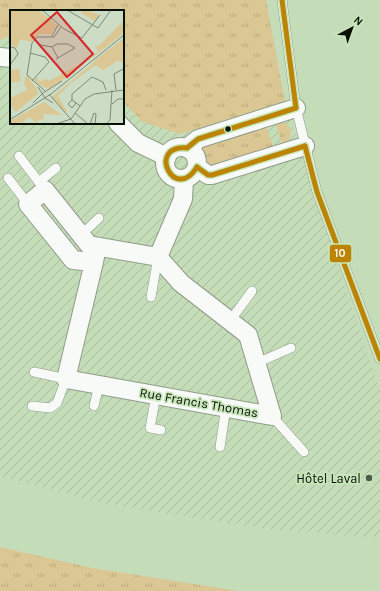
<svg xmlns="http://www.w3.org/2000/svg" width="380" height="591" viewBox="0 0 380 591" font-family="Karla,sans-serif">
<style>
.built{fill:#c4ddb8}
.industrial{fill:url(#industrial-furrows)}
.grass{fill:url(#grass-tufts)}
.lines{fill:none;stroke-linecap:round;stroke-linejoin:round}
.service-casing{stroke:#909c8a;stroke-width:10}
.minor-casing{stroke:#909c8a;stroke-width:20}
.service{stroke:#f7faf6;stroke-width:9}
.minor{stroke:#f7faf6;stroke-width:18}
.bus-1-casing{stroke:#c9e6bb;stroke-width:8}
.bus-1{stroke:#bc8404;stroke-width:5}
.bus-dot{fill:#071104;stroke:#c9e6bb;stroke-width:1.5}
.poi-dot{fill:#4c5848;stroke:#c9e6bb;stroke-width:1.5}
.labels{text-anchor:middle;stroke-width:3.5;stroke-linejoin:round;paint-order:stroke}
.street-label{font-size:13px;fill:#071104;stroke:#c9e6bb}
.poi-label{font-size:13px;fill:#071104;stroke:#c9e6bb;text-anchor:end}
.inset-road{fill:none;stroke:#7d8b78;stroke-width:1}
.view{fill:#d62828;fill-opacity:0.15;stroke:#d62828;stroke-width:2}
.inset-edge{fill:none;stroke:#071104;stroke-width:2}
.line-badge{stroke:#c9e6bb;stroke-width:1.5}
.badge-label{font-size:11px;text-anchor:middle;font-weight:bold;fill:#fff}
</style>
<defs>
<pattern id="industrial-furrows" width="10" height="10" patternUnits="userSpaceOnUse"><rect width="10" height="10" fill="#c4ddb8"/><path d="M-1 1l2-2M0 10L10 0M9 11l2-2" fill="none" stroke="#a7bd9d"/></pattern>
<pattern id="grass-tufts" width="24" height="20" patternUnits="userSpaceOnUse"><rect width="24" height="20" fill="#dbc793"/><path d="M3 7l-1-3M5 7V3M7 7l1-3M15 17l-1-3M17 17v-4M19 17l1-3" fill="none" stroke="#baaa7d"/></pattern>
</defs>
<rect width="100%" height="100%" fill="#ccdcc5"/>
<g class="built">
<polygon points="35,0 380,0 380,392 285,102 143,122 123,102 123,11 29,11"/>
<polygon points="0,476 106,504 266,529 380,538 380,591 239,591 92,568 0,547"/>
</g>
<polygon class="industrial" points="7,37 11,39 11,123 123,123 123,102 143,122 180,134 285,102 380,392 380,538 266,529 106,504 0,476 0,40"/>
<g class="grass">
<polygon points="0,0 266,0 285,102 180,134 143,122 123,102 123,11 11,11 11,39 7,37 0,40"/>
<path d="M274,120C283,120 287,123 291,130L289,141L283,146Z"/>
<polygon points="265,123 274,149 208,170 200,144"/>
<polygon points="0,547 92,568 239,591 0,591"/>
</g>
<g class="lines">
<defs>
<g id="service">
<polyline points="282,0 296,108 317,192 380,359"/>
<polyline points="19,156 45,190"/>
<polyline points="8,178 28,204"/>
<polyline points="39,182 56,168"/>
<polyline points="81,235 99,218"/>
<polyline points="151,297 158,257"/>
<polyline points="230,321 252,291"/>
<polyline points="257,363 291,348"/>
<polyline points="156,395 150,428 161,430"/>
<polyline points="32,406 50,408 57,403 66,379 34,372"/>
<polyline points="94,406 99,385"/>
<polyline points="272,416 304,452"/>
<polyline points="220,447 226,407"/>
</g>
<g id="minor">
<polyline points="0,57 11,58"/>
<polyline points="118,123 138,143 167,157"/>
<circle cx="181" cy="163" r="16"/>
<polyline points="187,148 198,139 296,108"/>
<polyline points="197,167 208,175 212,175 305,146"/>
<polyline points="158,257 183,199 184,179"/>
<polyline points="94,262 73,260 28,204 45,190 89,245 158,257 181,283 248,335 272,416 66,379 94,262 97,247"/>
</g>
</defs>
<use href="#service" class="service-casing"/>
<use href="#minor" class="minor-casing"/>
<use href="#service" class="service"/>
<use href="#minor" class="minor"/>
<defs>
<g id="bus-1">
<polyline points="305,146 317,192 380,359"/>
<path d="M197,167C174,204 146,144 187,148L198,139L296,108L282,0"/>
<polyline points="197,167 208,175 212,175 305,146"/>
</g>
</defs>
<use href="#bus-1" class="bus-1-casing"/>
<use href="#bus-1" class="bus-1"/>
</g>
<circle class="bus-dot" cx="228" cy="129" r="3.5"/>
<circle class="poi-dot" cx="369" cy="478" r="4"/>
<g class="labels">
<g class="street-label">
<text transform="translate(199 402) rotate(10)" y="5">Rue Francis Thomas</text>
</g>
<g class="poi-label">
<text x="361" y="483">Hôtel Laval</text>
</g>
</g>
<g transform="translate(10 10)">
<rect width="114" height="114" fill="#ccdcc5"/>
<path d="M0,0H28L47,15L41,24H29L21,32L10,29L7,38L2,36L0,30ZM73,0H78L89,5L85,11L71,3ZM114,10V22L110,26L54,69L38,79L27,73L24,69L27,67L29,72L36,69L39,71L77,50L88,41L85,36L90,35ZM34,92L52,105L33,104L34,109L28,110V114L19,107L13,112L0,114V111Z" fill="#dbc793"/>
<path d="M94,44L114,52L107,51L93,60L86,55L61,73L48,86L57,102H55L42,87ZM16,65L27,79L28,84L6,102L0,94V88L17,80L14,73Z" fill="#dbc793"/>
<path d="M114,28V52L107,51L93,60L84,51Z" fill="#dbc793"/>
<path d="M9,59L11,71L0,73V60Z" fill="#dbc793"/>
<path class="inset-road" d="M32,0L54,19L72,28L90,5M57,0L88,18L101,0M42,26L48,15M31,35L42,37L47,34H58L65,38L46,49M0,37L5,38L8,44L0,55M42,37L48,48M20,43L35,47L39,52L22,71M28,77L35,88L43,93M106,80L104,64L113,59L114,62M35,81L17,65L22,33L27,27H44L51,17M39,84L65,114M62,90L58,94L62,98L66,93M23,93L33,83L52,71M102,94L108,89H114M70,96L62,90V84L82,67L93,72L96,80M65,103L78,114M1,109L41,84L114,25M46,114L61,109L75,89L84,84L114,80M80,114L84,103L86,104L85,114M96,114L100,110L102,80"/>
<path class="view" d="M47,2L83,44L57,67L21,25Z"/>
<rect width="114" height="114" class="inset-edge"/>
</g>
<rect class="line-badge" x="329" y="244" width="23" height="19" rx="4" fill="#bc8404"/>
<g class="badge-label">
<text x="340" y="257">10</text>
</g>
<g transform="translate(352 28) rotate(41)" stroke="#c9e6bb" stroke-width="3" paint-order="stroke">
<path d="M0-3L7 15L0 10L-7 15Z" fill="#071104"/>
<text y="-6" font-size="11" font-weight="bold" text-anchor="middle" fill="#071104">N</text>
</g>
</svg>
